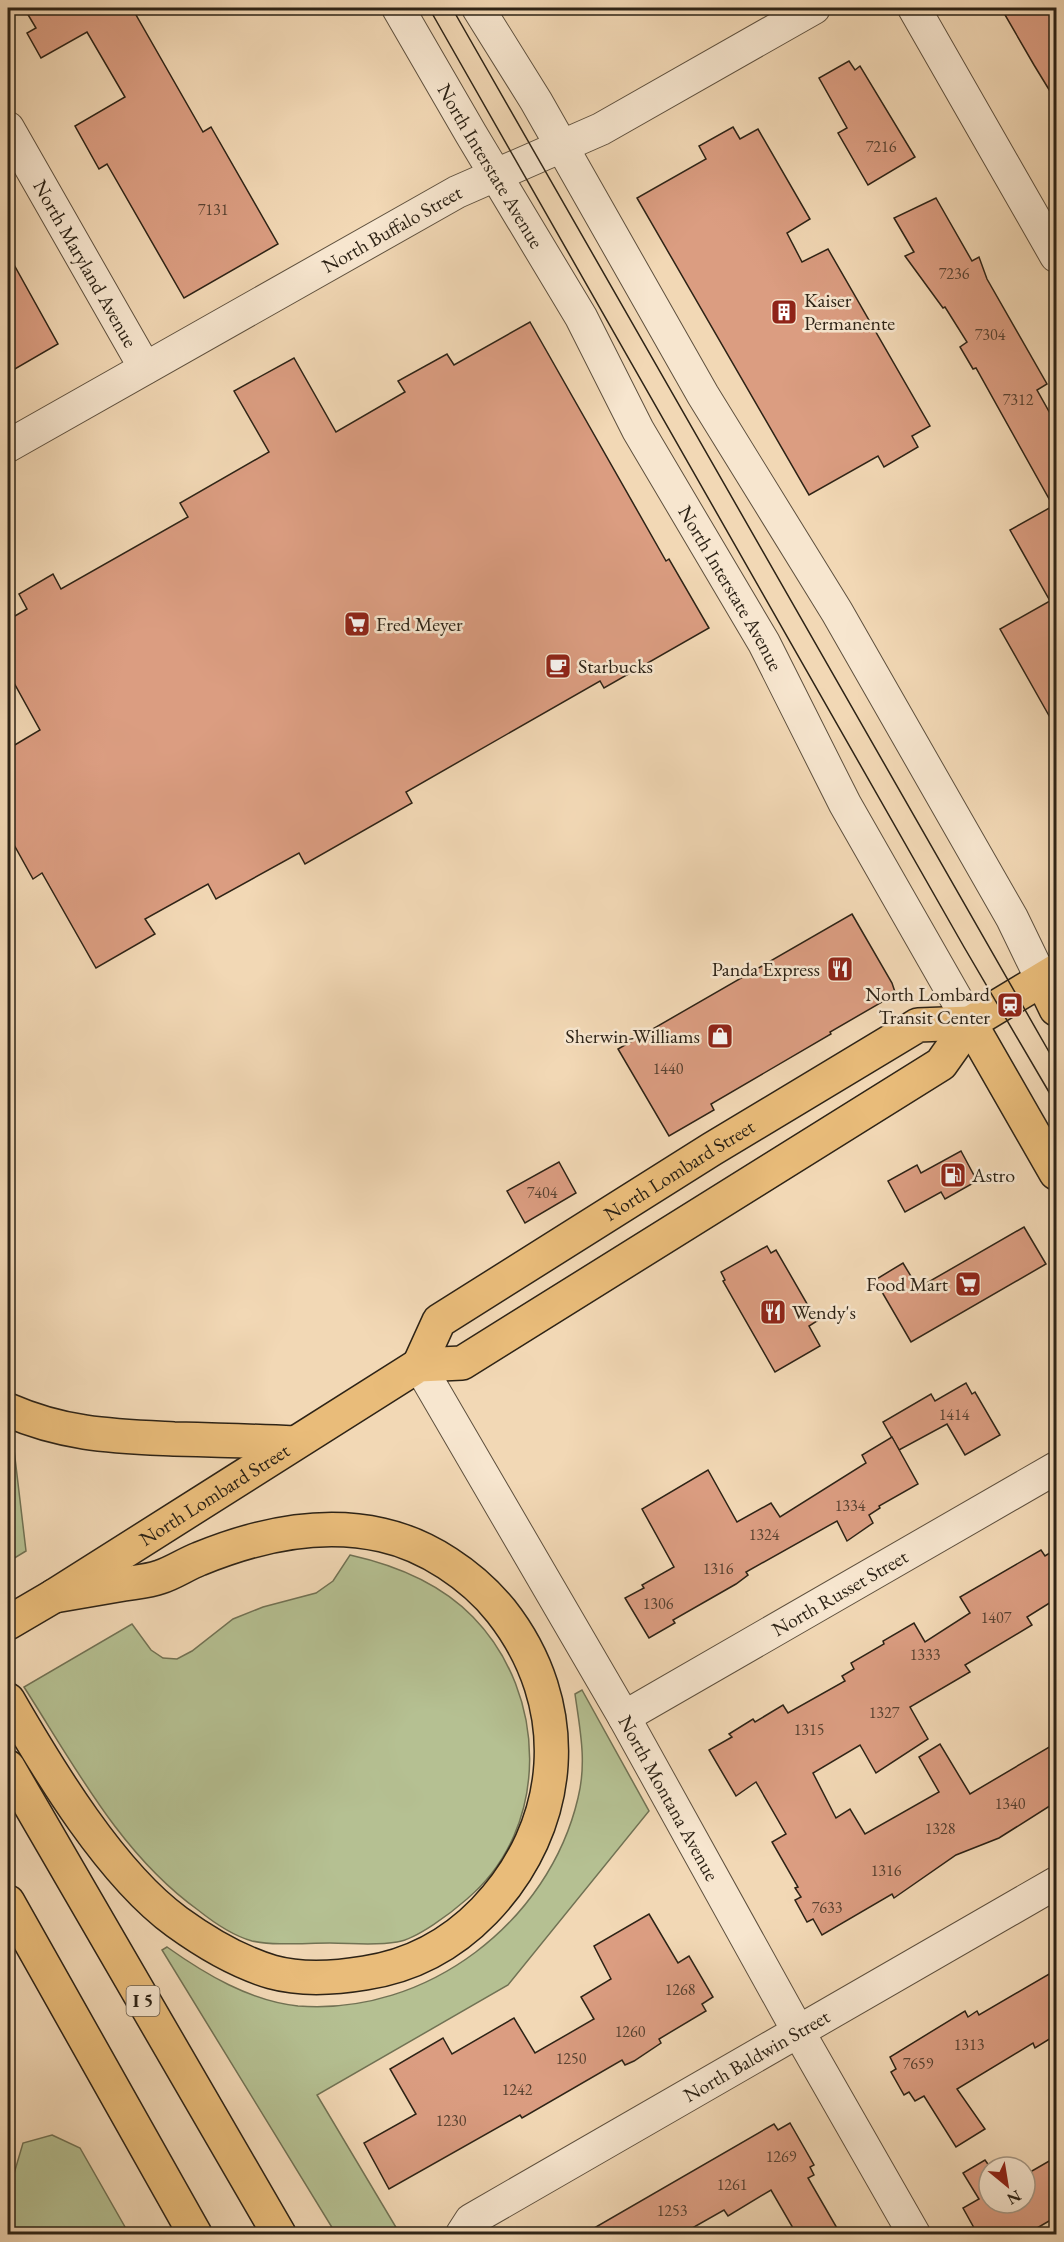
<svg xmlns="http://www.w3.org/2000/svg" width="1064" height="2242" viewBox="0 0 1064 2242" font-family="'EB Garamond',serif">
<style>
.green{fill:#b5c092;stroke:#717254;stroke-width:1.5}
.building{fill:#db9d81;stroke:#2d2316;stroke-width:1.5}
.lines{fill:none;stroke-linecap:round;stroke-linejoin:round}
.minor-casing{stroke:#5e503e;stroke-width:34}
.major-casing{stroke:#2d2316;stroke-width:36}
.highway-casing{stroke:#2d2316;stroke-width:36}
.minor{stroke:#f7e6cf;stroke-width:32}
.major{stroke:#e9bc7a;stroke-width:33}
.highway{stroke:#e9bc7a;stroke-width:33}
.tram{stroke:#2d2316;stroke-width:1.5}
.labels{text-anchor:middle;stroke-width:5;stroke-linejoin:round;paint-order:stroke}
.number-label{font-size:16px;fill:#584231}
.shield{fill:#f7e6cf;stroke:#6a5e4e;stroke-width:1.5}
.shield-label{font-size:18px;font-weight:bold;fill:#2d2316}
.street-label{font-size:20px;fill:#2d2316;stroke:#f7e6cf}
.poi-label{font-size:20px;fill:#2d2316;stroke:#f7e6cf;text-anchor:start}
</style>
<rect width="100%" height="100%" fill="#f2d8b5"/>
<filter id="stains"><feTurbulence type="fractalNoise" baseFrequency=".00333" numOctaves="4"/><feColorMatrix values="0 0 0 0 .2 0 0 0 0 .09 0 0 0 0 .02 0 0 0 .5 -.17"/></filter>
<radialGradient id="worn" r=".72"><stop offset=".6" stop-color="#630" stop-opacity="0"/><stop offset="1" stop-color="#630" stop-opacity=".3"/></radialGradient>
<g class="green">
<polygon points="8,1438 13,1441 26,1551 8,1562"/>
<path d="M350,1555C395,1565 440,1583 473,1617C548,1694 551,1828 467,1899C451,1913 417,1939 397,1942C375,1946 351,1943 330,1943C304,1943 277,1946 252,1941C234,1936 213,1922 198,1910C121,1855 74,1765 24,1687L132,1624L151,1650L163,1658L177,1659L192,1651L233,1619L263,1607L316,1593L333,1581Z"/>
<path d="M582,1690L649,1811L508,1985L317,2095L400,2234H336L162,1950L167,1947C205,1974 250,2001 298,2006C427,2016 549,1922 578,1798C587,1762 580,1730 575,1694Z"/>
<polygon points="52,2135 80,2148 129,2234 8,2234 8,2194 23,2143"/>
</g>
<g class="building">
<polygon points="24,8 132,8 203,132 211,127 278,244 184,298 107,164 99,169 75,126 125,97 87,32 41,58 27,33 36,28"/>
<polygon points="1001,8 1056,8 1056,101 1034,65"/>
<polygon points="849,61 855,70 860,66 915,157 868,185 838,133 847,128 819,78"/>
<polygon points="733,127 740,139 758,129 810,219 787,233 802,262 828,249 930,426 912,436 918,447 884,467 878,456 809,495 637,198 706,159 699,146"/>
<polygon points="936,198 972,261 979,257 987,279 1047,384 1037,390 1056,424 1056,728 1000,629 1050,601 1010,530 1053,506 976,368 973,369 960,347 967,342 945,307 943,308 905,256 914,252 894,218"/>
<polygon points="8,254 58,344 8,373"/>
<polygon points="530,322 666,561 669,559 709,628 604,688 600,681 406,792 412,803 305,864 299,853 216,899 208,884 145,919 155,934 96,968 42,873 33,879 8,834 8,749 40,730 8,672 8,620 27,609 19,594 53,574 61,589 188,517 180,503 269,452 234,391 294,358 336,432 405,392 398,381 447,354 454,365"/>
<polygon points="852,914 892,983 895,992 889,998 830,1032 831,1034 711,1104 714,1110 669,1136 618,1049"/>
<polygon points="961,1151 977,1181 945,1199 941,1192 905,1212 888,1181 917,1165 921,1173"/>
<polygon points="559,1162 576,1193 525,1223 507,1191"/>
<polygon points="1024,1227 1046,1264 911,1342 875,1280 903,1263 918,1288"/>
<polygon points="767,1246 771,1253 776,1250 817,1321 809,1326 820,1346 775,1372 723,1281 725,1280 721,1272"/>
<polygon points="966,1383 972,1394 975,1392 1000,1435 965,1455 947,1424 899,1450 883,1422 931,1394 935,1401"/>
<polygon points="892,1437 918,1484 879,1506 880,1508 869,1515 873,1523 847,1541 837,1521 746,1572 748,1575 736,1584 673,1620 675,1623 649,1638 625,1598 644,1588 642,1585 674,1567 642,1509 708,1470 737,1522 771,1503 780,1517 866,1463 862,1455"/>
<polygon points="1056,1549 1056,1599 1027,1617 1032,1625 965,1665 970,1672 910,1707 928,1739 876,1773 860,1745 813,1773 836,1818 850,1809 865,1834 939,1792 919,1757 940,1744 970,1794 1056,1743 1056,1802 999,1838 956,1855 894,1898 892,1894 822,1935 813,1919 807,1922 795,1900 801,1897 795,1888 798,1887 772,1842 786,1834 756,1782 736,1796 709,1750 732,1737 729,1734 753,1719 755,1722 783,1705 788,1713 845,1681 842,1676 854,1669 851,1663 884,1644 883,1641 914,1623 925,1642 970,1613 960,1597 1041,1550 1045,1556"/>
<polygon points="649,1914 678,1963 689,1956 713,1997 702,2004 706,2011 659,2039 661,2043 634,2061 625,2065 622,2060 522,2118 520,2115 389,2189 364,2143 416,2114 390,2069 443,2038 452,2054 514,2018 535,2053 594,2019 581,1997 611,1979 594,1946"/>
<polygon points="1056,1970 1056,2035 1035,2048 1033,2043 957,2089 985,2129 956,2147 924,2096 915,2101 909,2092 904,2095 891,2072 896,2069 890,2057 965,2011 968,2017 977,2011 979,2015"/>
<polygon points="790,2123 814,2165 810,2167 814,2175 808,2178 841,2235 797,2235 771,2190 728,2216 724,2210 680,2235 582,2235 774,2124 778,2130"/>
<polygon points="1056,2157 1056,2217 1025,2235 978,2235 963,2208 979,2199 963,2173 985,2160 990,2167 989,2203 1025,2203 1025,2175"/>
</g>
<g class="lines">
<defs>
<g id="minor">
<path id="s1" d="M398,8L471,134L581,317L638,430L764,643L845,804L970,1023"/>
<polyline points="478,8 536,101 703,395 837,612 1012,918 1042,980"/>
<polyline points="914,8 1056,256"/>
<path id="s2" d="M8,128L145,368"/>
<path id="s3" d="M8,446L457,192L601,129L814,8"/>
<path id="s4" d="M419,1365L624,1717L798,2031L914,2234"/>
<path id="s5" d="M624,1717L1056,1468"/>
<path id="s6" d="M462,2234L471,2220L1056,1883"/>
</g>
<g id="major">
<polyline points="1042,980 1056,1009"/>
<polyline points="970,1023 1056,1173"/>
<path id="s7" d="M419,1365L439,1321L712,1149L918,1025L970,1023"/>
<path id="s8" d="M8,1623L54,1596L419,1365L462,1363L941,1064L970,1023L1056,971"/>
</g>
<g id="highway">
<path d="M8,1410C65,1435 113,1436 174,1439C214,1440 254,1441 294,1443"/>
<path d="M8,1700C49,1771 111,1874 177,1922C206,1943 238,1962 272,1972C301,1980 335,1978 365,1973C411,1966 451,1945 484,1911C566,1826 575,1705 501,1611C472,1575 427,1545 382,1535C321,1521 255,1536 199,1559C186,1564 173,1573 160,1577C149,1581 136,1582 124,1584C101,1588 77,1592 54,1596"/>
<polyline points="8,1767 279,2234"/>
<polyline points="8,1902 195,2234"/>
</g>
</defs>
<use href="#minor" class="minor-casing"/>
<use href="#major" class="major-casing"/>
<use href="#highway" class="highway-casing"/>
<use href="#minor" class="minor"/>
<use href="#major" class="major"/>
<use href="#highway" class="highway"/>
<g class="tram">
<polyline points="429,8 964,947 1056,1104"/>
<polyline points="452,8 1056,1064"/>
</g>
</g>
<defs>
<symbol id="building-square" viewBox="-11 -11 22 22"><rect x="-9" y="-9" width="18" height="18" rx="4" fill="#8f2418" stroke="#f7e6cf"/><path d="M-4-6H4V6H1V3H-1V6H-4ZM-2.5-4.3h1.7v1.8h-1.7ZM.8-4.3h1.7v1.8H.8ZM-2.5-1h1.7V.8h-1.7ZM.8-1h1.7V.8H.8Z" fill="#fff"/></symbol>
<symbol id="supermarket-square" viewBox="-11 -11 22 22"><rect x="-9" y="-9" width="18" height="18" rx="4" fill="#8f2418" stroke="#f7e6cf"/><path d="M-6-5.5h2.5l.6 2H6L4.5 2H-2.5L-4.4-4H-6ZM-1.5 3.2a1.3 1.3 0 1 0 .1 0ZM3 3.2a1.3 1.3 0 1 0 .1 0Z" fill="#fff"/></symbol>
<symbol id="cafe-square" viewBox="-11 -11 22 22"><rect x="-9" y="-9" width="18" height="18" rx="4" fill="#8f2418" stroke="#f7e6cf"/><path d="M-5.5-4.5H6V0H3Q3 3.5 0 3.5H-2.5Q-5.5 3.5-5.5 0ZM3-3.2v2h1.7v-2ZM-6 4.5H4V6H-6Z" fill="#fff"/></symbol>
<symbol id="restaurant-square" viewBox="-11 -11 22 22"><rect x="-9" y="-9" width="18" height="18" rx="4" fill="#8f2418" stroke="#f7e6cf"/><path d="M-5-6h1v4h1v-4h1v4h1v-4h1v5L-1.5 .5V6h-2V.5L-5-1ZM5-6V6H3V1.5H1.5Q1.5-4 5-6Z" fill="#fff"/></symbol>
<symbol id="station-square" viewBox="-11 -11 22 22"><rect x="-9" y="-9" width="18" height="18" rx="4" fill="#8f2418" stroke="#f7e6cf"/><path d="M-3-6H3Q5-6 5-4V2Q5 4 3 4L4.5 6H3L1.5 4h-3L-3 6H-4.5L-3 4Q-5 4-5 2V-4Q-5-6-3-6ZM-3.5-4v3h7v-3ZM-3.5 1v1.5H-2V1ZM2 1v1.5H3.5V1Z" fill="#fff"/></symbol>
<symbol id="shop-square" viewBox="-11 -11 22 22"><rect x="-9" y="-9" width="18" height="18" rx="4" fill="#8f2418" stroke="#f7e6cf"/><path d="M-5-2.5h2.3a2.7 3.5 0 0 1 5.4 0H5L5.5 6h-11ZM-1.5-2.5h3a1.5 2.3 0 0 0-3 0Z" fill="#fff"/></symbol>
<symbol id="fuel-square" viewBox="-11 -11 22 22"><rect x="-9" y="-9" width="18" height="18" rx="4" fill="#8f2418" stroke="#f7e6cf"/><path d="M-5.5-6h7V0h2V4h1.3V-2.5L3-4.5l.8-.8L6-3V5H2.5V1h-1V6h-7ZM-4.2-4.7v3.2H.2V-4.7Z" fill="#fff"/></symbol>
</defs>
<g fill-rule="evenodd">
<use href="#building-square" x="769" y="297" width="30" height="30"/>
<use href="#supermarket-square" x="342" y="609" width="30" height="30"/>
<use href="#cafe-square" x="543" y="651" width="30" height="30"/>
<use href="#restaurant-square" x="825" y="954" width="30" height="30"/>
<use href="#station-square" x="995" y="990" width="30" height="30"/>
<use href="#shop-square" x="705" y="1021" width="30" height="30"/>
<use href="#fuel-square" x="938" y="1160" width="30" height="30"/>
<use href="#supermarket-square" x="953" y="1269" width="30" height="30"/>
<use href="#restaurant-square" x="758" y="1297" width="30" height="30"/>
</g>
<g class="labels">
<g class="number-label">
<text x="881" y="152">7216</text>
<text x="213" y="215">7131</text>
<text x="954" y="279">7236</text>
<text x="990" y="340">7304</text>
<text x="1018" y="405">7312</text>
<text x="668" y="1074">1440</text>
<text x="542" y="1198">7404</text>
<text x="954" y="1420">1414</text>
<text x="850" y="1511">1334</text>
<text x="764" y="1540">1324</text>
<text x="718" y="1574">1316</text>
<text x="658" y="1609">1306</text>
<text x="996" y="1623">1407</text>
<text x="925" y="1660">1333</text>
<text x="884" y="1718">1327</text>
<text x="809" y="1735">1315</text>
<text x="1010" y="1809">1340</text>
<text x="940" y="1834">1328</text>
<text x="886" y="1876">1316</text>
<text x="827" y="1913">7633</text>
<text x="680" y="1995">1268</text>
<text x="630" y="2037">1260</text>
<text x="969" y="2050">1313</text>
<text x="571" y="2064">1250</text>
<text x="918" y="2069">7659</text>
<text x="517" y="2095">1242</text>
<text x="451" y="2126">1230</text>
<text x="781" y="2162">1269</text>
<text x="732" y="2190">1261</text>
<text x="672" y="2216">1253</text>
</g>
<rect class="shield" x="126.5" y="1986" width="33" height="30" rx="4.5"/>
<g class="shield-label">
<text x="143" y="2007">I 5</text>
</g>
<g class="street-label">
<text dy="7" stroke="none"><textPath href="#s1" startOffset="183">North Interstate Avenue</textPath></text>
<text dy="7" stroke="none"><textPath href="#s3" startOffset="441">North Buffalo Street</textPath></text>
<text dy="7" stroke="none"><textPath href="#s2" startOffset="156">North Maryland Avenue</textPath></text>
<text dy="7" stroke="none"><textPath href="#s1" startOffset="669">North Interstate Avenue</textPath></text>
<text dy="7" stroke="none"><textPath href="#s7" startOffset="332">North Lombard Street</textPath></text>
<text dy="7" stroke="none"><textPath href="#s8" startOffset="243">North Lombard Street</textPath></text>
<text dy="7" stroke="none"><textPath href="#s5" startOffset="249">North Russet Street</textPath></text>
<text dy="7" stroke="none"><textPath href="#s4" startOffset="500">North Montana Avenue</textPath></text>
<text dy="7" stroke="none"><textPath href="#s6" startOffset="346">North Baldwin Street</textPath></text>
</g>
<g class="poi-label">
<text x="804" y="307">Kaiser<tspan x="804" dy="23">Permanente</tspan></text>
<text x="376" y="631">Fred Meyer</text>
<text x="578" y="673">Starbucks</text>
<text x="820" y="976" text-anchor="end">Panda Express</text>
<text x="990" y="1001" text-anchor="end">North Lombard<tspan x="990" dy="23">Transit Center</tspan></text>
<text x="700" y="1043" text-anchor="end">Sherwin-Williams</text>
<text x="972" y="1182">Astro</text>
<text x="948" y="1291" text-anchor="end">Food Mart</text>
<text x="792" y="1319">Wendy's</text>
</g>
</g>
<rect width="1064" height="2242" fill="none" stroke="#f2d8b5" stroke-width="30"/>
<rect x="9" y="9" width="1046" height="2224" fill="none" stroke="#2d2316" stroke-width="3"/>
<rect x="15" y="15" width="1034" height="2212" fill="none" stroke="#2d2316" stroke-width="1.5"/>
<g transform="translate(1007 2185) rotate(150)"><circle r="28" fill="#f7e6cf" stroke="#a69885" stroke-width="1.5"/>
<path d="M0-4.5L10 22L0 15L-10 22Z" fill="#8f2418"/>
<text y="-9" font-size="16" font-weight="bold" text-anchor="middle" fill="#2d2316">N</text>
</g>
<rect width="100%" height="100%" filter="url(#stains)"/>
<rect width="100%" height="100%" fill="url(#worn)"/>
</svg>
